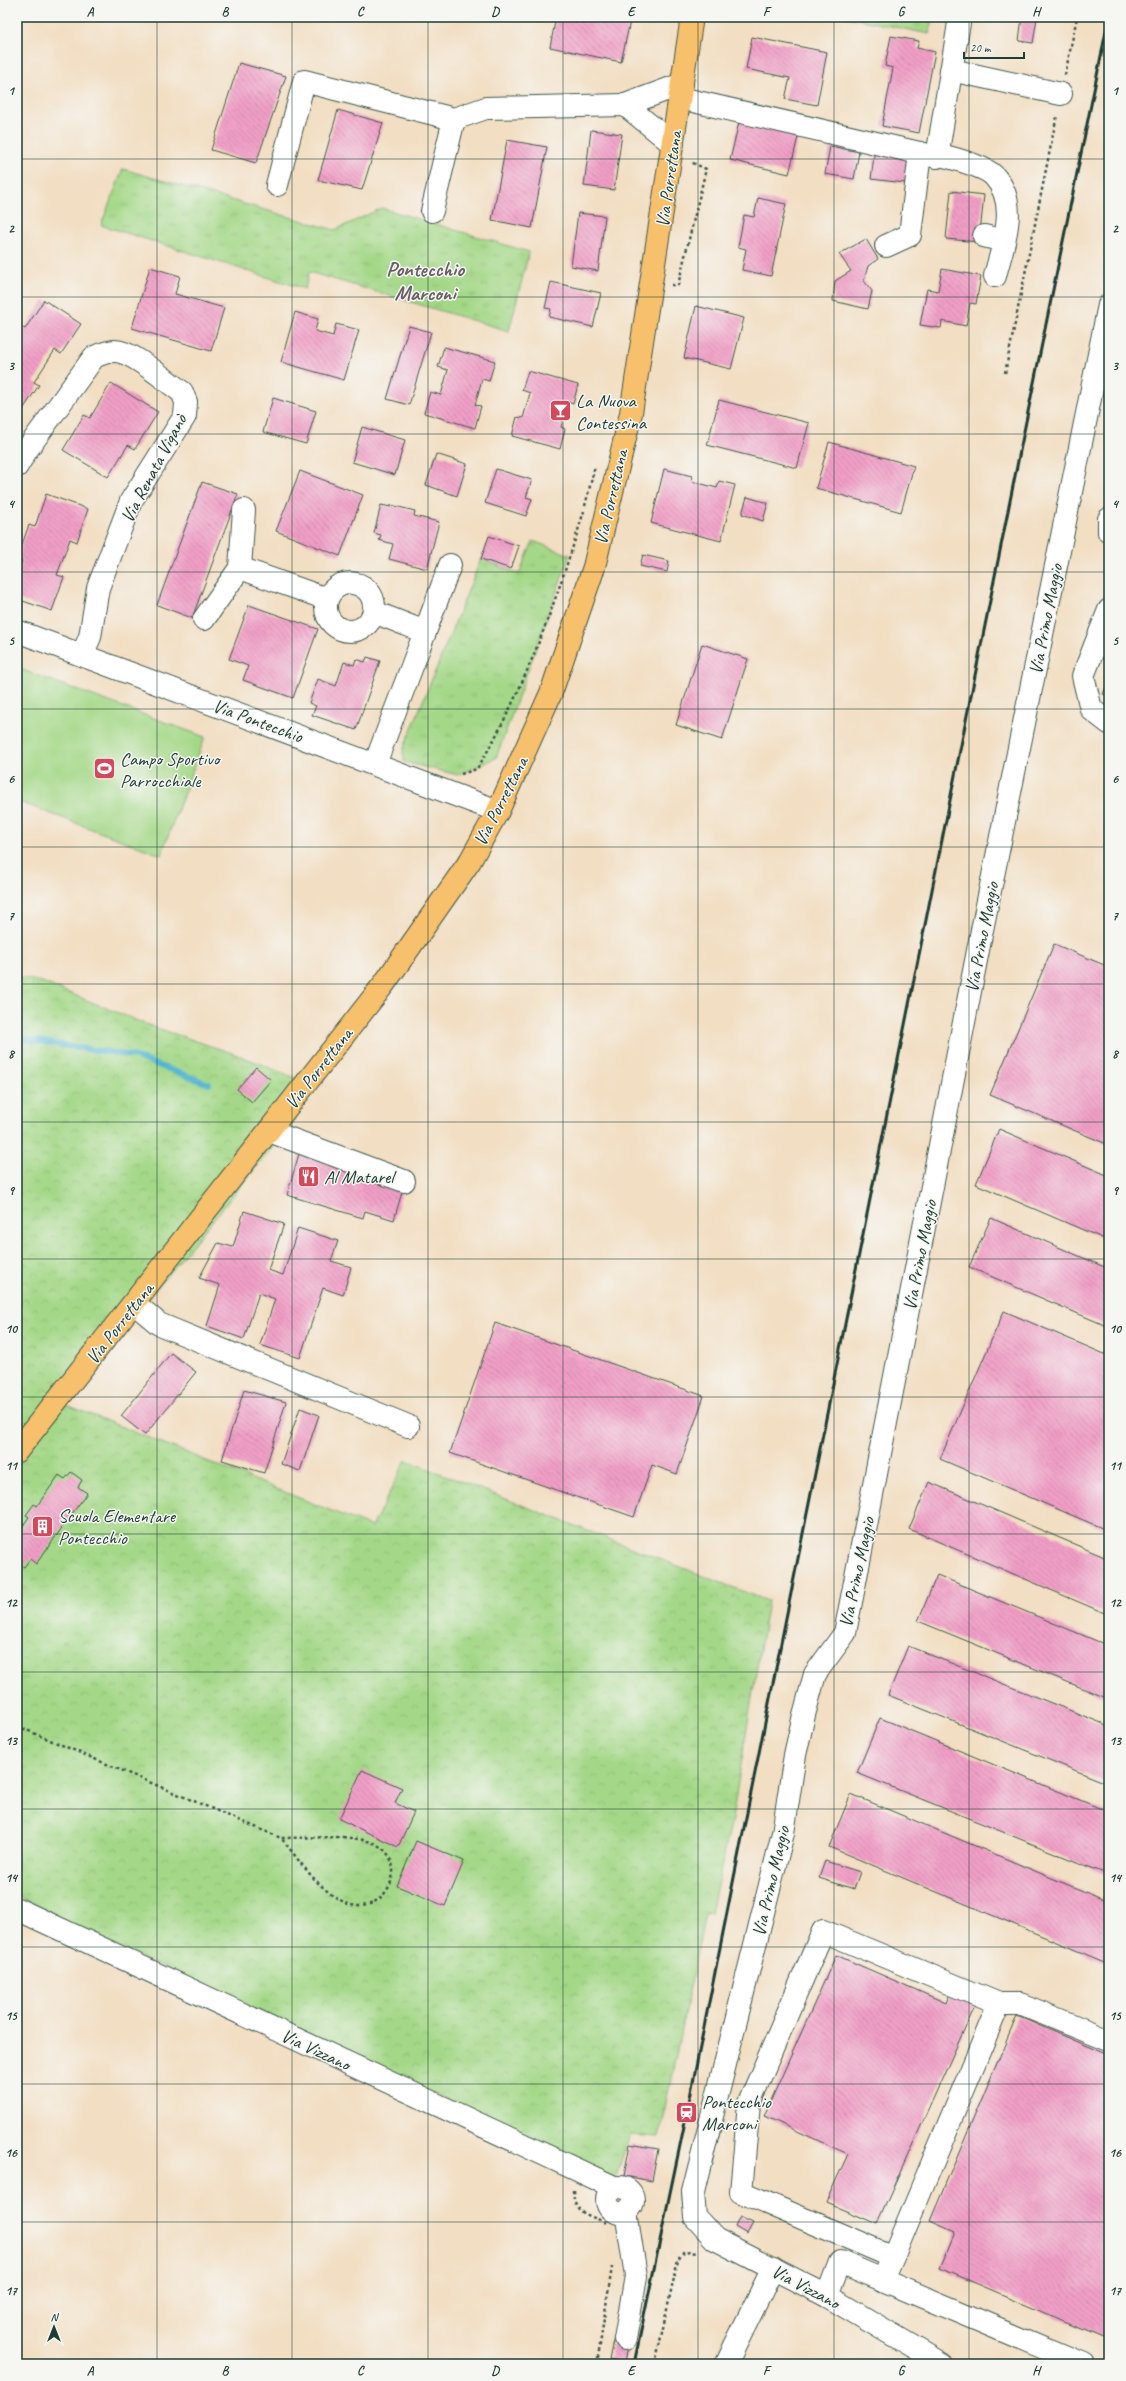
<svg xmlns="http://www.w3.org/2000/svg" width="1126" height="2381" viewBox="0 0 1126 2381" font-family="Caveat,sans-serif">
<style>
.grass{fill:url(#grass-tufts);stroke:#628a5e}
.park{fill:url(#park-crowns);stroke:#628a5e}
.garden{fill:#a4d888;stroke:#628a5e}
.lines{fill:none;stroke-linecap:round;stroke-linejoin:round}
.stream{stroke:#4fb3ce;stroke-width:6}
.building{fill:url(#building-back-hatch)}
.minor-casing{stroke:#3f5549;stroke-width:24}
.major-casing{stroke:#3f5549;stroke-width:24}
.path{stroke:#3f5549;stroke-width:2.5;stroke-dasharray:3 3;stroke-linecap:butt}
.minor{stroke:#fff;stroke-width:22}
.major{stroke:#f7c06c;stroke-width:22}
.rail{stroke:#1f3d34;stroke-width:3}
.grid{fill:none;stroke:#1f3d34;stroke-width:1;stroke-opacity:0.55}
.labels{text-anchor:middle;stroke-width:3;stroke-linejoin:round;paint-order:stroke}
.street-label{font-size:19px;fill:#1f3d34;stroke:#f6f6f2}
.poi-label{font-size:19px;fill:#1f3d34;stroke:#f6f6f2;text-anchor:start}
.quarter-label{font-size:21px;font-weight:bold;fill:#685f67;stroke:#f6f6f2}
.neatline{fill:none;stroke:#1f3d34;stroke-width:1.5}
.grid-label{font-size:13px;text-anchor:middle;font-weight:bold;fill:#1f3d34}
</style>
<defs>
<pattern id="grass-tufts" width="24" height="20" patternUnits="userSpaceOnUse"><rect width="24" height="20" fill="#a4d888"/><path d="M3 7l-1-3M5 7V3M7 7l1-3M15 17l-1-3M17 17v-4M19 17l1-3" fill="none" stroke="#8dba76"/></pattern>
<pattern id="park-crowns" width="20" height="18" patternUnits="userSpaceOnUse"><rect width="20" height="18" fill="#a4d888"/><path d="M2 6a3 3 0 1 1 6 0M12 15a3 3 0 1 1 6 0" fill="none" stroke="#8dba76"/></pattern>
<pattern id="building-back-hatch" width="6" height="6" patternUnits="userSpaceOnUse"><rect width="6" height="6" fill="#f19fc6"/><path d="M-1 5l2 2M0 0l6 6M5-1l2 2" fill="none" stroke="#c383a2"/></pattern>
</defs>
<rect width="100%" height="100%" fill="#f6f6f2"/>
<filter id="ink" filterUnits="userSpaceOnUse"><feTurbulence type="fractalNoise" baseFrequency=".025" numOctaves="2"/><feDisplacementMap in="SourceGraphic" scale="8" xChannelSelector="R" yChannelSelector="G"/><feConvolveMatrix kernelMatrix="1 2 1 2 8 2 1 2 1" color-interpolation-filters="sRGB"/></filter>
<filter id="wash" filterUnits="userSpaceOnUse"><feTurbulence type="fractalNoise" baseFrequency=".012" numOctaves="4" result="noise"/><feDisplacementMap in="SourceGraphic" scale="16" xChannelSelector="R" yChannelSelector="G"/><feGaussianBlur stdDeviation="0.9" result="paint"/><feColorMatrix in="noise" values="0 0 0 0 0 0 0 0 0 0 0 0 0 0 0 0 0 1.4 0 .05"/><feComposite in="paint" operator="in"/></filter>
<g filter="url(#wash)">
<rect width="100%" height="100%" fill="#f2dec2"/>
<g class="grass">
<polygon points="847,17 896,17 913,21 914,17 932,17 929,34"/>
<polygon points="123,169 335,230 382,208 529,252 509,331 309,272 305,289 101,225"/>
<polygon points="533,541 570,555 496,758 458,775 404,762 403,750 481,559 519,574"/>
</g>
<polygon class="park" points="17,977 42,982 148,1025 238,1055 313,1085 292,1124 62,1403 372,1527 406,1460 768,1601 732,1819 711,1913 705,1914 659,2137 629,2135 616,2178 103,1940 17,1895"/>
<polygon class="garden" points="17,668 205,737 161,855 17,801"/>
<g class="lines">
<polyline class="stream" points="17,1038 133,1056 209,1084"/>
</g>
<g id="blocks">
<g class="building">
<polygon points="556,17 631,17 621,62 550,47"/>
<polygon points="1022,17 1037,18 1033,43 1019,41"/>
<polygon points="891,36 919,41 917,48 935,52 919,133 882,126 893,68 885,66"/>
<polygon points="752,37 827,52 817,105 785,99 790,78 746,69"/>
<polygon points="239,63 286,76 256,163 211,150"/>
<polygon points="338,110 383,123 362,190 318,180"/>
<polygon points="740,118 799,133 789,174 730,160"/>
<polygon points="591,130 622,134 614,190 584,186"/>
<polygon points="507,140 547,147 532,228 492,220"/>
<polygon points="830,146 859,152 854,179 825,174"/>
<polygon points="875,148 909,152 905,183 871,179"/>
<polygon points="951,191 984,195 979,242 946,239"/>
<polygon points="758,198 786,204 771,276 742,270 746,249 738,247 744,215 754,217"/>
<polygon points="578,213 605,216 598,271 571,266"/>
<polygon points="866,239 878,259 868,266 864,281 872,291 868,309 833,301 835,281 851,271 839,254"/>
<polygon points="150,267 180,276 175,294 224,308 211,351 132,328"/>
<polygon points="942,269 981,276 976,304 970,303 966,326 942,321 941,328 920,325 927,289 938,291"/>
<polygon points="551,282 601,293 593,327 549,317 551,309 545,308"/>
<polygon points="44,300 81,324 61,354 55,350 34,382 39,385 20,414 17,412 17,329 19,326 25,329"/>
<polygon points="696,306 744,318 731,369 684,358"/>
<polygon points="295,312 318,319 315,331 333,336 336,324 359,330 344,380 281,362"/>
<polygon points="409,326 431,332 409,405 387,399"/>
<polygon points="444,347 495,361 489,381 482,379 475,405 481,406 475,428 424,413 430,392 441,395 448,370 438,367"/>
<polygon points="528,371 578,385 573,404 568,402 561,427 565,429 560,449 512,436 517,417 523,418 530,393 522,390"/>
<polygon points="111,383 158,412 135,449 128,445 108,477 63,450 84,415 90,418"/>
<polygon points="273,398 316,411 306,444 263,432"/>
<polygon points="719,400 809,423 797,468 707,445"/>
<polygon points="362,427 405,440 395,475 352,462"/>
<polygon points="829,442 914,466 901,512 816,488"/>
<polygon points="436,454 467,464 457,496 426,485"/>
<polygon points="496,469 532,480 526,497 532,499 526,516 485,503"/>
<polygon points="664,469 692,476 691,481 717,488 719,481 735,485 721,541 651,523"/>
<polygon points="300,471 363,495 340,556 276,531"/>
<polygon points="202,482 238,494 192,618 157,605"/>
<polygon points="46,494 88,509 77,542 70,539 57,575 64,577 52,611 17,599 17,576 22,561 17,558 29,525 35,527"/>
<polygon points="747,497 768,503 763,521 742,514"/>
<polygon points="381,505 391,507 391,505 415,511 414,516 439,522 427,569 389,559 393,544 379,540 381,535 374,533"/>
<polygon points="489,536 519,546 511,569 481,559"/>
<polygon points="643,555 669,561 667,572 640,566"/>
<polygon points="249,605 318,629 293,698 243,680 248,666 229,659"/>
<polygon points="702,644 748,659 722,740 676,725"/>
<polygon points="367,657 380,661 356,730 312,715 316,706 309,703 318,679 336,686 344,662 354,665 356,659 365,662"/>
<polygon points="1109,680 1109,696 1103,694"/>
<polygon points="1054,944 1109,967 1109,1145 990,1095"/>
<polygon points="256,1067 271,1080 252,1102 237,1089"/>
<polygon points="999,1129 1109,1176 1109,1241 976,1184"/>
<polygon points="299,1154 404,1185 394,1220 365,1211 363,1218 287,1195"/>
<polygon points="244,1211 284,1224 268,1270 283,1275 298,1228 338,1241 331,1261 351,1267 343,1295 323,1288 300,1358 260,1345 275,1299 259,1293 244,1339 207,1326 220,1285 199,1278 218,1243 233,1247"/>
<polygon points="991,1218 1109,1269 1109,1327 969,1267"/>
<polygon points="1004,1311 1109,1356 1109,1531 940,1459"/>
<polygon points="495,1323 704,1396 677,1474 652,1465 634,1517 450,1453"/>
<polygon points="171,1353 196,1372 145,1435 121,1416"/>
<polygon points="244,1390 286,1402 264,1473 222,1460"/>
<polygon points="300,1408 319,1415 300,1471 281,1464"/>
<polygon points="71,1472 82,1480 78,1487 87,1493 36,1564 30,1559 24,1567 17,1562 17,1534 29,1517 26,1515 34,1504 37,1506 59,1475 65,1479"/>
<polygon points="929,1482 1109,1559 1109,1615 909,1529"/>
<polygon points="937,1575 1109,1646 1109,1699 918,1621"/>
<polygon points="908,1646 1109,1726 1109,1784 888,1695"/>
<polygon points="880,1718 1109,1812 1109,1875 857,1773"/>
<polygon points="362,1770 402,1788 395,1803 414,1812 398,1847 339,1819"/>
<polygon points="851,1794 1109,1902 1109,1964 829,1847"/>
<polygon points="416,1841 464,1861 445,1906 397,1886"/>
<polygon points="825,1861 860,1872 854,1889 819,1878"/>
<polygon points="836,1955 946,2003 951,1990 977,2001 877,2224 826,2202 848,2154 764,2116"/>
<polygon points="1017,2016 1109,2055 1109,2340 940,2268 955,2232 930,2221"/>
<polygon points="630,2144 658,2149 652,2181 624,2176"/>
<polygon points="740,2216 753,2222 747,2233 735,2226"/>
<polygon points="614,2337 629,2340 625,2362 609,2359"/>
</g>
</g>
</g>
<g filter="url(#ink)">
<use href="#blocks" fill-opacity="0" stroke="#3f5549" stroke-width="1"/>
<g class="lines">
<defs>
<g id="minor">
<polyline points="951,70 1061,94"/>
<polyline points="680,98 937,157 960,17"/>
<polyline points="625,105 682,84"/>
<path d="M937,154C951,158 985,166 994,176C1020,204 1003,244 995,276"/>
<polyline points="277,185 304,81 454,119 486,108 625,105 673,144"/>
<polyline points="432,211 454,119"/>
<polyline points="984,236 1004,241"/>
<polyline points="886,246 910,235 920,153"/>
<path d="M17,466L26,451L94,357C101,354 108,351 115,351C133,351 167,382 182,392L186,402L185,416L131,501L98,588L90,637L82,655"/>
<polyline points="1109,519 1109,532"/>
<polyline points="240,568 327,599"/>
<circle cx="350" cy="607" r="24"/>
<polyline points="1109,610 1083,676 1091,709 1109,723"/>
<polyline points="374,612 425,632 450,565"/>
<polyline points="204,619 240,568 244,510"/>
<polyline points="17,631 498,811"/>
<polyline points="375,764 425,632"/>
<polyline points="269,1131 404,1181"/>
<polyline points="135,1304 159,1324 408,1426"/>
<polyline points="17,1909 616,2188"/>
<polyline points="999,2004 1020,2004 1109,2040"/>
<circle cx="620" cy="2200" r="13"/>
<polyline points="883,2280 893,2257 999,2004 823,1931 749,2103 741,2192 893,2257"/>
<polyline points="827,2296 840,2262 1082,2364"/>
<polyline points="625,2339 636,2276 626,2212"/>
<polyline points="726,2364 773,2268"/>
<polyline points="942,2364 827,2296 715,2239 695,2217 693,2192 783,1833 795,1755 804,1715 815,1674 845,1633 981,935 1109,305"/>
</g>
<polyline id="major" points="17,1451 384,984 470,861 498,811 551,693 594,567 631,413 692,17"/>
</defs>
<use href="#minor" class="minor-casing"/>
<use href="#major" class="major-casing"/>
<g class="path">
<polyline points="1065,75 1077,17"/>
<polyline points="671,285 678,285 706,169 691,162"/>
<polyline points="1005,373 1057,115"/>
<polyline points="585,506 595,466"/>
<path d="M461,774L477,769C525,690 557,599 584,511"/>
<polyline points="17,1726 281,1838"/>
<path d="M343,1837C355,1839 368,1839 379,1846C412,1867 381,1919 346,1903C318,1890 300,1861 281,1838Z"/>
<path d="M573,2190C574,2215 587,2214 607,2223"/>
<polyline points="597,2364 612,2267"/>
<polyline points="655,2364 678,2260 684,2251 698,2252"/>
</g>
<use href="#minor" class="minor"/>
<use href="#major" class="major"/>
<polyline class="rail" points="634,2364 687,2112 1021,446 1109,17"/>
</g>
</g>
<path class="grid" d="M157,17V2364M292,17V2364M428,17V2364M563,17V2364M698,17V2364M834,17V2364M969,17V2364M17,159H1109M17,297H1109M17,434H1109M17,572H1109M17,709H1109M17,847H1109M17,984H1109M17,1122H1109M17,1259H1109M17,1397H1109M17,1534H1109M17,1672H1109M17,1809H1109M17,1947H1109M17,2084H1109M17,2222H1109"/>
<defs>
<symbol id="bar-square" viewBox="-11 -11 22 22"><rect x="-9" y="-9" width="18" height="18" rx="4" fill="#d1495b" stroke="#f6f6f2"/><path d="M-6-5H6L.8 .8V4.5H3.5V6h-7V4.5H-.8V.8Z" fill="#fff"/></symbol>
<symbol id="stadium-square" viewBox="-11 -11 22 22"><rect x="-9" y="-9" width="18" height="18" rx="4" fill="#d1495b" stroke="#f6f6f2"/><path d="M0-5a6.5 5 0 1 0 0 10a6.5 5 0 1 0 0-10ZM-3.5-1.8h7v3.6h-7Z" fill="#fff"/></symbol>
<symbol id="restaurant-square" viewBox="-11 -11 22 22"><rect x="-9" y="-9" width="18" height="18" rx="4" fill="#d1495b" stroke="#f6f6f2"/><path d="M-5-6h1v4h1v-4h1v4h1v-4h1v5L-1.5 .5V6h-2V.5L-5-1ZM5-6V6H3V1.5H1.5Q1.5-4 5-6Z" fill="#fff"/></symbol>
<symbol id="building-square" viewBox="-11 -11 22 22"><rect x="-9" y="-9" width="18" height="18" rx="4" fill="#d1495b" stroke="#f6f6f2"/><path d="M-4-6H4V6H1V3H-1V6H-4ZM-2.5-4.3h1.7v1.8h-1.7ZM.8-4.3h1.7v1.8H.8ZM-2.5-1h1.7V.8h-1.7ZM.8-1h1.7V.8H.8Z" fill="#fff"/></symbol>
<symbol id="station-square" viewBox="-11 -11 22 22"><rect x="-9" y="-9" width="18" height="18" rx="4" fill="#d1495b" stroke="#f6f6f2"/><path d="M-3-6H3Q5-6 5-4V2Q5 4 3 4L4.5 6H3L1.5 4h-3L-3 6H-4.5L-3 4Q-5 4-5 2V-4Q-5-6-3-6ZM-3.5-4v3h7v-3ZM-3.5 1v1.5H-2V1ZM2 1v1.5H3.5V1Z" fill="#fff"/></symbol>
</defs>
<g fill-rule="evenodd">
<use href="#bar-square" x="548" y="398" width="25" height="25"/>
<use href="#stadium-square" x="92" y="756" width="25" height="25"/>
<use href="#restaurant-square" x="296" y="1164" width="25" height="25"/>
<use href="#building-square" x="30" y="1514" width="25" height="25"/>
<use href="#station-square" x="674" y="2100" width="25" height="25"/>
</g>
<g class="labels">
<g class="street-label">
<text transform="translate(668 179) rotate(-82)" y="7">Via Porrettana</text>
<text transform="translate(153 468) rotate(-62)" y="7">Via Renata Viganò</text>
<text transform="translate(610 497) rotate(-77)" y="7">Via Porrettana</text>
<text transform="translate(1045 619) rotate(-79)" y="7">Via Primo Maggio</text>
<text transform="translate(258 720) rotate(20)" y="7">Via Pontecchio</text>
<text transform="translate(500 801) rotate(-63)" y="7">Via Porrettana</text>
<text transform="translate(981 937) rotate(-79)" y="7">Via Primo Maggio</text>
<text transform="translate(318 1068) rotate(-52)" y="7">Via Porrettana</text>
<text transform="translate(919 1255) rotate(-79)" y="7">Via Primo Maggio</text>
<text transform="translate(119 1323) rotate(-52)" y="7">Via Porrettana</text>
<text transform="translate(856 1572) rotate(-78)" y="7">Via Primo Maggio</text>
<text transform="translate(770 1881) rotate(-77)" y="7">Via Primo Maggio</text>
<text transform="translate(316 2049) rotate(25)" y="7">Via Vizzano</text>
<text transform="translate(806 2286) rotate(28)" y="7">Via Vizzano</text>
</g>
<g class="poi-label">
<text x="576" y="407">La Nuova<tspan x="576" dy="22">Contessina</tspan></text>
<text x="120" y="765">Campo Sportivo<tspan x="120" dy="22">Parrocchiale</tspan></text>
<text x="324" y="1183">Al Matarel</text>
<text x="58" y="1522">Scuola Elementare<tspan x="58" dy="22">Pontecchio</tspan></text>
<text x="702" y="2108">Pontecchio<tspan x="702" dy="22">Marconi</tspan></text>
</g>
<g class="quarter-label">
<text x="425" y="276">Pontecchio<tspan x="425" dy="24">Marconi</tspan></text>
</g>
</g>
<rect width="1126" height="2381" fill="none" stroke="#f6f6f2" stroke-width="44"/>
<g transform="translate(54 2327)" stroke="#f6f6f2" stroke-width="3" paint-order="stroke">
<path d="M0-3L7 15L0 10L-7 15Z" fill="#1f3d34"/>
<text y="-6" font-size="11" font-weight="bold" text-anchor="middle" fill="#1f3d34">N</text>
</g>
<path d="M964 52v6h60v-6" fill="none" stroke="#1f3d34" stroke-width="2"/>
<text x="970" y="52" font-size="12" fill="#1f3d34" stroke="#f6f6f2" stroke-width="3" paint-order="stroke">20 m</text>
<rect x="22" y="22" width="1082" height="2337" class="neatline"/>
<g class="grid-label">
<text x="90" y="16">A</text>
<text x="225" y="16">B</text>
<text x="360" y="16">C</text>
<text x="495" y="16">D</text>
<text x="631" y="16">E</text>
<text x="766" y="16">F</text>
<text x="901" y="16">G</text>
<text x="1036" y="16">H</text>
<text x="11" y="95">1</text>
<text x="1115" y="95">1</text>
<text x="11" y="233">2</text>
<text x="1115" y="233">2</text>
<text x="11" y="370">3</text>
<text x="1115" y="370">3</text>
<text x="11" y="508">4</text>
<text x="1115" y="508">4</text>
<text x="11" y="645">5</text>
<text x="1115" y="645">5</text>
<text x="11" y="783">6</text>
<text x="1115" y="783">6</text>
<text x="11" y="920">7</text>
<text x="1115" y="920">7</text>
<text x="11" y="1058">8</text>
<text x="1115" y="1058">8</text>
<text x="11" y="1195">9</text>
<text x="1115" y="1195">9</text>
<text x="11" y="1333">10</text>
<text x="1115" y="1333">10</text>
<text x="11" y="1470">11</text>
<text x="1115" y="1470">11</text>
<text x="11" y="1607">12</text>
<text x="1115" y="1607">12</text>
<text x="11" y="1745">13</text>
<text x="1115" y="1745">13</text>
<text x="11" y="1882">14</text>
<text x="1115" y="1882">14</text>
<text x="11" y="2020">15</text>
<text x="1115" y="2020">15</text>
<text x="11" y="2157">16</text>
<text x="1115" y="2157">16</text>
<text x="11" y="2295">17</text>
<text x="1115" y="2295">17</text>
<text x="90" y="2375">A</text>
<text x="225" y="2375">B</text>
<text x="360" y="2375">C</text>
<text x="495" y="2375">D</text>
<text x="631" y="2375">E</text>
<text x="766" y="2375">F</text>
<text x="901" y="2375">G</text>
<text x="1036" y="2375">H</text>
</g>
</svg>
